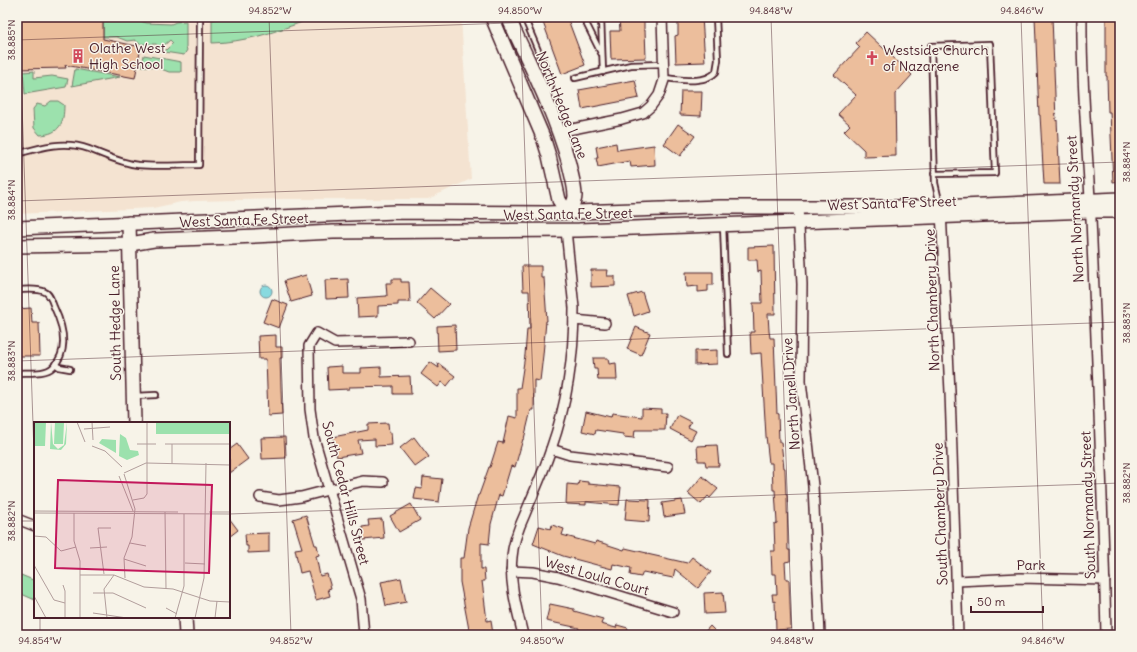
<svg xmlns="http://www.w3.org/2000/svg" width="1137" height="652" viewBox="0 0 1137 652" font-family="Delius,sans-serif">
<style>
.built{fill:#f4e3d1}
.green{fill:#9ce1ad;stroke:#73806c}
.water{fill:#88dadf;stroke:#6f8f97}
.building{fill:#ecbe9c;stroke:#4a1f2b}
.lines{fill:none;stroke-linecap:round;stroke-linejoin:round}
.lane-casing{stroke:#4a1f2b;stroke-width:8}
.street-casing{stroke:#4a1f2b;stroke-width:12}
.secondary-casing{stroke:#4a1f2b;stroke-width:16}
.lane{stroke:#f7f3e8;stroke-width:4.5}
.street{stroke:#f7f3e8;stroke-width:9}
.secondary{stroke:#f7f3e8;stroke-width:13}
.ticks{fill:none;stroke:#4a1f2b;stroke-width:1;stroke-opacity:0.45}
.labels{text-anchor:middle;stroke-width:3;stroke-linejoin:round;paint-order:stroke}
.poi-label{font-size:14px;fill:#4a1f2b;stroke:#f7f3e8;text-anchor:start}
.street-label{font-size:14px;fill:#4a1f2b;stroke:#f7f3e8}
.inset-road{fill:none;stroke:#b29e9c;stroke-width:1}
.view{fill:#c2185b;fill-opacity:0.15;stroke:#c2185b;stroke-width:2}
.inset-edge{fill:none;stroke:#4a1f2b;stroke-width:2}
.neatline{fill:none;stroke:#4a1f2b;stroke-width:1.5}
.ticks-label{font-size:10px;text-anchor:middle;fill:#4a1f2b}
</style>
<rect width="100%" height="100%" fill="#f7f3e8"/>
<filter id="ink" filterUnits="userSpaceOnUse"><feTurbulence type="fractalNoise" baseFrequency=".025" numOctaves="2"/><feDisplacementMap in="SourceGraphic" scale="8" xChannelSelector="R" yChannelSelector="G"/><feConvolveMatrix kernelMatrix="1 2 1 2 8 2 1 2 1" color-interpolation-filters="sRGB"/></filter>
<g filter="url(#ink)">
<polygon class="built" points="17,17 461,17 471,179 428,199 284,199 196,201 181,202 153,208 17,214"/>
<g class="green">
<polygon points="103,17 129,18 147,23 171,24 176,22 186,21 186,47 187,50 184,55 164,52 173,43 170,40 161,48 156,44 140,44 135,40 127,41 117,37 103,37"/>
<path d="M223,17H300L302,22C272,33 244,42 212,43V20Z"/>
<polygon points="144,55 181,62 181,72 169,72 156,67 142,66"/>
<polygon points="75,69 120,77 72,86"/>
<polygon points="34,71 34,78 52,76 68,79 66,87 25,94 23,72"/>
<path d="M51,101H58L64,105C64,123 60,134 40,135L34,128L33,109L37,104L45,106Z"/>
<polygon points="21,575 33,580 35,575 35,600 17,592 17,583"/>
</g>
<circle class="water" cx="266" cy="291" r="6"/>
<g class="building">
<polygon points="17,17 103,17 103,39 141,47 135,78 65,65 66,68 17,69"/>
<polygon points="541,17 567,17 585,65 562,74"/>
<polygon points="619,17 644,17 644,30 645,30 646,58 611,59 610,31 620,31"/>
<polygon points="678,17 702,17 705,62 676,63 675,36 678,35"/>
<polygon points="1035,17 1052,17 1056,121 1057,120 1060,184 1044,184 1040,115 1039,115"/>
<polygon points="1106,17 1120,17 1120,181 1113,182 1110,112 1108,112 1107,76 1106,76"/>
<polygon points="866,32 912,75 895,94 896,156 864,157 864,150 844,131 850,125 838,114 856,95 834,75 860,47 856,43"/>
<polygon points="635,80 639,98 582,109 579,90"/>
<polygon points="681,91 702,91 701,116 680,115"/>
<polygon points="678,124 695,136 680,156 664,144"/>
<polygon points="616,143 617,150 654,145 655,165 631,167 630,161 598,167 596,158 598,158 596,147"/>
<polygon points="774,246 775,314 768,314 769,331 770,338 774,338 777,414 778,414 779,442 781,442 784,468 785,468 786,495 787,495 788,550 790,550 790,561 785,562 786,579 789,579 791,629 776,630 775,601 773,602 772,594 777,594 776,574 772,574 771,551 775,551 774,524 777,523 775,490 773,490 772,463 769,463 766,436 761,353 751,354 750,332 754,332 753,303 762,303 761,271 758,272 757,260 748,260 748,247"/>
<polygon points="522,266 541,266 541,278 544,278 547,321 546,321 543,355 540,381 534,380 534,410 531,410 524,439 523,439 515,467 511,466 502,496 499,495 491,524 489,544 481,543 481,569 484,569 485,581 482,581 487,621 491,620 493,635 470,635 460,582 460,558 464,558 468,528 478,495 479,495 489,467 490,467 498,442 503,443 509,416 517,418 517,388 520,388 525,355 527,329 530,329 529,291 523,291"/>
<polygon points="591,270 608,270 607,276 615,276 615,286 591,287"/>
<polygon points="686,272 713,272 713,285 708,285 708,291 698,292 698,286 687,287"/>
<polygon points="306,275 312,296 291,302 284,281"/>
<polygon points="348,279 349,298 326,299 325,280"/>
<polygon points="392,279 401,279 401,282 409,282 410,302 398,302 398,305 378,306 378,316 358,317 357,298 387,296 386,283 392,283"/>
<polygon points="430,288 449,304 435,319 417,303"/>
<polygon points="642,292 648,311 634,316 628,296"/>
<polygon points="272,299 288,305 279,328 263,322"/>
<polygon points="31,308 32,323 39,323 40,356 17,356 17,309"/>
<polygon points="455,325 456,350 438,351 437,326"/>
<polygon points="636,327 650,333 641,355 627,349"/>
<polygon points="276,335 276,347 282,347 282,358 280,358 282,415 268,416 266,359 259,359 258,336"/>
<polygon points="717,350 717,364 695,365 695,351"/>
<polygon points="593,358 608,358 609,364 616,363 617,380 598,380 597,369 594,369"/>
<polygon points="430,362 439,368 438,363 455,376 447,386 442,382 438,387 421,374"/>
<polygon points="342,366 342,373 361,373 361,368 381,367 381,377 410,376 411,394 393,394 393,386 349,387 349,389 328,390 327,367"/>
<polygon points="642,408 661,409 661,413 666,413 665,430 635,430 634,438 623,437 623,434 596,430 595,434 582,431 586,411 611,417 612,413 642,417"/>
<polygon points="677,415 691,422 688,427 696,431 691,440 670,429"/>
<polygon points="388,423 389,433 391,432 392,445 375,446 375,439 358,440 361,453 337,457 333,437 368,430 368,424"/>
<polygon points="285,437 286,458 262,459 261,438"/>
<polygon points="414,437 429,457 415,467 400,448"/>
<polygon points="237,444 248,459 229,473 229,450"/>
<polygon points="717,445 719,466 706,466 705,461 698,461 697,446"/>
<polygon points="702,476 718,489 710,498 708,496 701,504 688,493"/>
<polygon points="423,477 442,479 439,502 414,499 416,488 422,489"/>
<polygon points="579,481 588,482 588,484 621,487 619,505 586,502 586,505 566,504 567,484 578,485"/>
<polygon points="627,499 650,500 649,522 625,520"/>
<polygon points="682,500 685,514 664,517 662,503"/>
<polygon points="411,504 420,520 399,532 390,516"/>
<polygon points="306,515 315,545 317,545 319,555 316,556 320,576 327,574 331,588 328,589 330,596 316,600 308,571 300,573 295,549 302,548 293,519"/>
<polygon points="229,518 238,530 229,537"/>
<polygon points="382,519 384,538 363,540 362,527 369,526 368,520"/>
<polygon points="552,525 564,529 562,535 595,544 596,541 624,550 625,548 647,553 647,554 687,563 692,557 711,572 698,588 675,569 673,578 643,572 641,577 630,575 631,568 613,564 612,569 563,556 533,544 539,526 551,529"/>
<polygon points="269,533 269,552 248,553 248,546 246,546 245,534"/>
<polygon points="401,578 406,602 386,606 381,582"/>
<polygon points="723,592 725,613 705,614 704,593"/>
<polygon points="550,604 574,609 574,611 603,619 601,624 616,628 617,625 628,628 627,631 633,633 632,635 590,635 578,632 579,628 546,621"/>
<polygon points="710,626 719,635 702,635"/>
</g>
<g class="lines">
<defs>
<g id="lane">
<polyline points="524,17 550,79 551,87 547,95"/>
<polyline points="583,17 601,53"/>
<polyline points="601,17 603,72"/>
<polyline points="575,78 631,65 663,64"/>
<path d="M663,78C679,79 704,85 716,72L718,60L716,17"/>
<path d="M17,154C41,147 64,140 89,149C105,155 120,163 138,165C158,167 179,165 199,165L200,17"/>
<polyline points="934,174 995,173 990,44 931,46 935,183 940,205"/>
<polyline points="723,225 728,354"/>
<path d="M17,290C25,290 37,288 45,292C50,294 52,302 54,307C63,326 70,350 53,367C45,375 27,372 17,373"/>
<polyline points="55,364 59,367 70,369"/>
<polyline points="135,396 156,395"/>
</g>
<g id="street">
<path d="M1082,17C1081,84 1088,151 1091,219C1097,357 1103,496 1106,635"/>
<polyline points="558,132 622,119 643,113 651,106 659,95 664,80 662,17"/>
<polyline points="798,207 802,284 801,381 813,486 820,635"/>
<polyline points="941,211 950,392 958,635"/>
<polyline points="574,320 605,323"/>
<polyline points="551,449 570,455 668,467"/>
<polyline points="260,497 279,500 301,497 363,481 383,482"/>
<polyline points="17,519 35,526"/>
<polyline points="511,571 533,572 558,577 673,612"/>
<polyline points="957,581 1020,578 1105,580"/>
<polyline points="364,635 361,599 314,438 310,409 309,346 317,333 335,343 409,341"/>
<path d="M523,635C517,610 509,583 512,557C513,542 519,527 525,514C534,492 544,471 551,449C567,404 574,355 574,308L566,230"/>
</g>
<g id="secondary">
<polyline points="492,17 543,137 549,156 559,200 567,212"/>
<path d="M508,17C530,65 555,113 569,164C571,174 575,186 575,196C575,203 570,208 567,212"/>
<polyline points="129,223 134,423"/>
<polyline points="17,228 396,212 547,213 720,207 940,207 1120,199"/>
<polyline points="17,246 130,244 154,240 234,237 333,232 579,230 1090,211 1120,211"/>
<polyline points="185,617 186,635"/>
</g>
</defs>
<use href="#lane" class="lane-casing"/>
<use href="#street" class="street-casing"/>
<use href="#secondary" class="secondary-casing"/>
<use href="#lane" class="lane"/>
<use href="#street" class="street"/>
<use href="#secondary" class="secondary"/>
</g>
</g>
<path class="ticks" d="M19,17L35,482M269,17L291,635M520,17L542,635M771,17L792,635M1021,17L1043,635M17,40L682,17M17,201L1120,162M17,361L1120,322M229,514L1120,483M17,521H35M40,617V635"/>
<defs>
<symbol id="building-bare" viewBox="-9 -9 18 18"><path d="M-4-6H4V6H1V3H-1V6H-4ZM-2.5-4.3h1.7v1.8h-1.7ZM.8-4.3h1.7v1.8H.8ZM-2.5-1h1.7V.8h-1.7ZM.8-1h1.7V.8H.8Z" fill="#d1495b" stroke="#f7f3e8" stroke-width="2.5" paint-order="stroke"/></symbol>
<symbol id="church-bare" viewBox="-9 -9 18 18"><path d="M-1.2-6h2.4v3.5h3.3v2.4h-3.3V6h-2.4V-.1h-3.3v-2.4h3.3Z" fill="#d1495b" stroke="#f7f3e8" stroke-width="2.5" paint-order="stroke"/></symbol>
</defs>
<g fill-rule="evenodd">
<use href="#building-bare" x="68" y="46" width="20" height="20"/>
<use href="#church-bare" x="862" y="48" width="20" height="20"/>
</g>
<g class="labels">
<g class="poi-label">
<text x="89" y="53">Olathe West<tspan x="89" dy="16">High School</tspan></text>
<text x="883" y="55">Westside Church<tspan x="883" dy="16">of Nazarene</tspan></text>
</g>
<g class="street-label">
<text transform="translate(562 105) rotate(68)" y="5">North Hedge Lane</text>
<text transform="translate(892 203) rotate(-2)" y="5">West Santa Fe Street</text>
<text transform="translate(1075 209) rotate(-93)" y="5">North Normandy Street</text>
<text transform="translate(568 214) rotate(-1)" y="5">West Santa Fe Street</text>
<text transform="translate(244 220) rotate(-2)" y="5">West Santa Fe Street</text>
<text transform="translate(932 300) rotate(-92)" y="5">North Chambery Drive</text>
<text transform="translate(115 323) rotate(-91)" y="5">South Hedge Lane</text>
<text transform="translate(791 394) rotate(-94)" y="5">North Janell Drive</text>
<text transform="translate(346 493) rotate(75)" y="5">South Cedar Hills Street</text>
<text transform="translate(1088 505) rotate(-92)" y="5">South Normandy Street</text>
<text transform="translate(940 514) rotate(-92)" y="5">South Chambery Drive</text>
<text x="1031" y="570">Park</text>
<text transform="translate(597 576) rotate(16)" y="5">West Loula Court</text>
</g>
</g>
<g transform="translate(34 422)">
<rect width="196" height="196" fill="#f7f3e8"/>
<path d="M1,0H12L11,24H0ZM17,0L19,22L24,27L30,23L33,0L32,22L27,28L16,27ZM21,0L30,1L29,22H20ZM122,0H196V12H122ZM86,12L92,16L96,28L104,29L105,33L93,38L85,34ZM68,17L82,18V31L65,21Z" fill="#9ce1ad"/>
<path class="inset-road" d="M43,0L51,20M58,0L59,18M50,7L76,5M103,22H122M131,22H196M138,22V42M58,24L71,29L88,45M90,51L112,41L196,43M90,52L101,87L98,115L90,136L91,156M85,54L99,89M99,78L110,76L113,72V0M0,89L144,90M131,90L132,167M175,90H196M0,91L196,92M40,91V119L46,139V196M0,114L12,115L27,129L42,125M96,121L112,124M56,126L73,125M90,137L112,144M151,141L171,142M0,143L20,178L31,181M70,152L64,106H77M46,153H80L110,165L139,167L176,179L196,180M29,163L31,169V196M59,171H79L112,186M0,174L12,196M132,186L143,192M59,191L93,196M73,196L70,167L80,153M141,196L150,164V92M161,196L170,156L172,41M181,196L183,179"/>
<path class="view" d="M24,58L178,63L175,151L21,146Z"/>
<rect width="196" height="196" class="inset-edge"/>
</g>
<rect width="1137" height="652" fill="none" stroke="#f7f3e8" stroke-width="44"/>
<path d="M971 606v6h72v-6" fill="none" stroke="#4a1f2b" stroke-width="2"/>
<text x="977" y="606" font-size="12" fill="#4a1f2b" stroke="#f7f3e8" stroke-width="3" paint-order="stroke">50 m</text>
<rect x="22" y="22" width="1093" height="608" class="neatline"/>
<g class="ticks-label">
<text x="270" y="14">94.852°W</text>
<text x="520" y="14">94.850°W</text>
<text x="771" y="14">94.848°W</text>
<text x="1022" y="14">94.846°W</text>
<text transform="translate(11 40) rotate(-90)" y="4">38.885°N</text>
<text transform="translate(1126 162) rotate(-90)" y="4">38.884°N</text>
<text transform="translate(11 200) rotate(-90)" y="4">38.884°N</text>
<text transform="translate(1126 323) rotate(-90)" y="4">38.883°N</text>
<text transform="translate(11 361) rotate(-90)" y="4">38.883°N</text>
<text transform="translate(1126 483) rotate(-90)" y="4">38.882°N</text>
<text transform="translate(11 521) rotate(-90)" y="4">38.882°N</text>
<text x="40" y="644">94.854°W</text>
<text x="291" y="644">94.852°W</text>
<text x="542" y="644">94.850°W</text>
<text x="792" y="644">94.848°W</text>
<text x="1043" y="644">94.846°W</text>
</g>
</svg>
